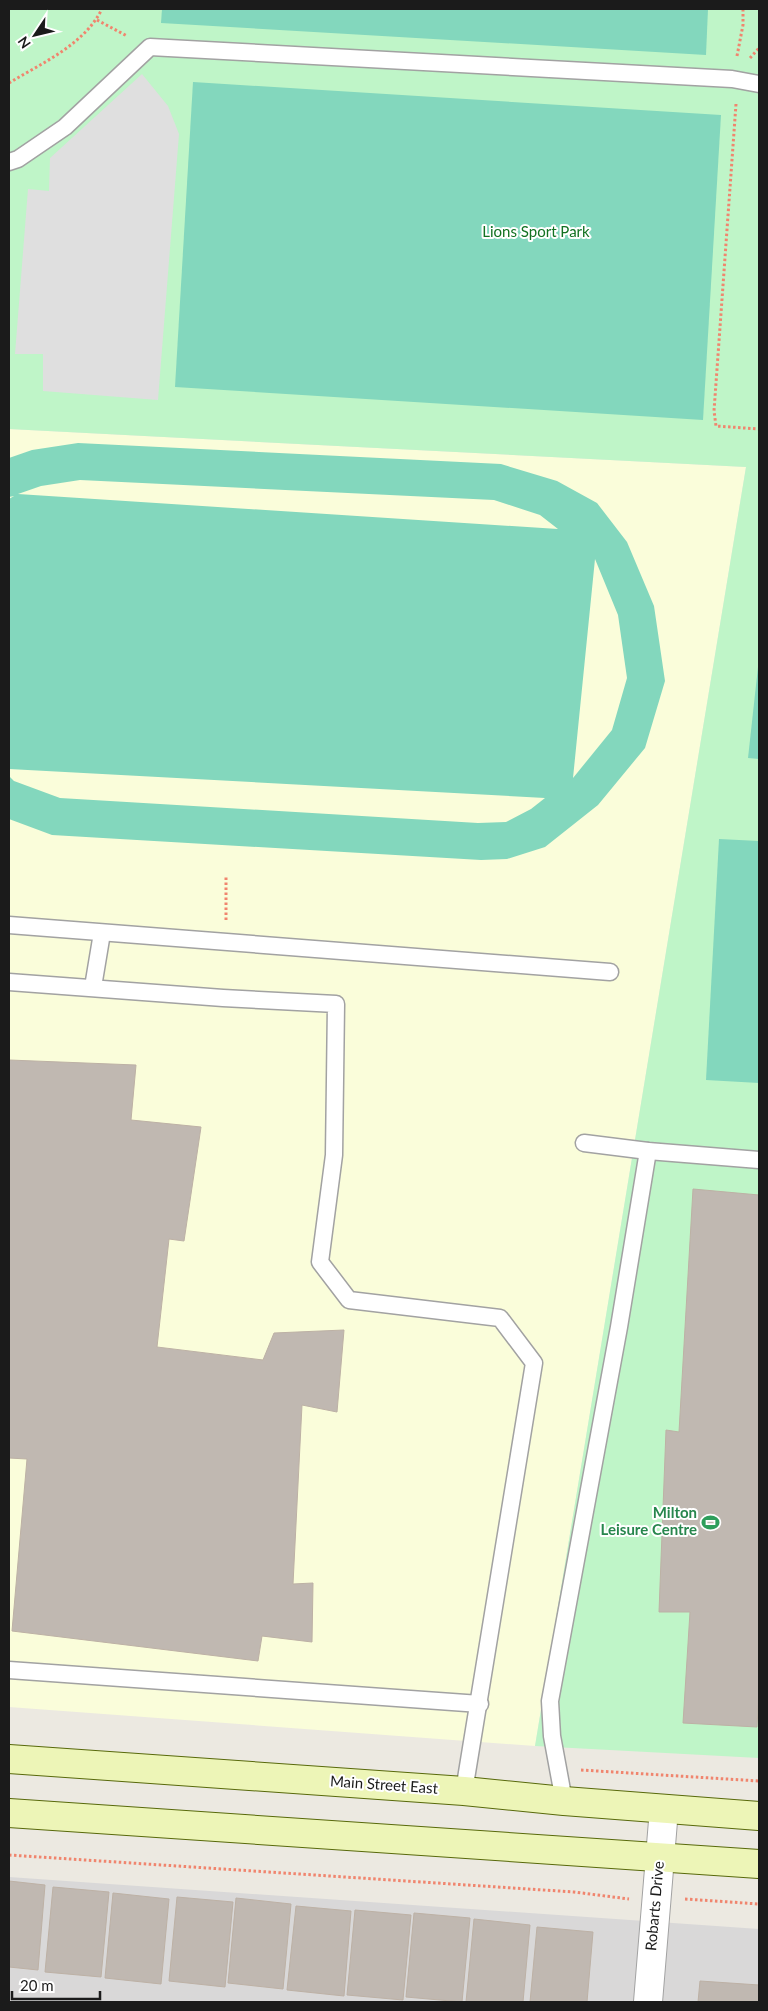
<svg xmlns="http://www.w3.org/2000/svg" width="768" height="2011" viewBox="0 0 768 2011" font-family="Lato,sans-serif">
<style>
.residential{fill:#d9d8d8}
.education{fill:#fafdda}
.park{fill:#bff5c8}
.pitch{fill:#83d7bd;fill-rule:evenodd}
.parking{fill:#dfdfdf}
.building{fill:#c0b8b1;stroke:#bdb1a5}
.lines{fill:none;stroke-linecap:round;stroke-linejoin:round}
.service-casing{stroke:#a2a2a2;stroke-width:19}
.minor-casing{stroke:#a2a2a2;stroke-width:30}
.secondary-casing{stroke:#58690b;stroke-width:30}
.path{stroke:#f0856e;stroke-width:3;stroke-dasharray:2.5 2.5;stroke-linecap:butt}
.service{stroke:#fff;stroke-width:16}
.minor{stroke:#fff;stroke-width:28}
.secondary{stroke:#edf5b7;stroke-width:28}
.labels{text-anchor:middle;stroke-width:4;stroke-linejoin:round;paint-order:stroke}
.park-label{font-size:15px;fill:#127121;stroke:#fff}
.leisure-label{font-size:15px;font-weight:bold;fill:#27864d;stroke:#fff;text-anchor:end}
.street-label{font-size:15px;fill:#1b1b1b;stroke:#fff}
</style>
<rect width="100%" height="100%" fill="#ece9e1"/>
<polygon class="residential" points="9,1877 759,1929 759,2002 9,2002"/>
<polygon class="education" points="9,429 746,467 535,1746 9,1707"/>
<polygon class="park" points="9,9 759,9 759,1758 535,1746 746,467 9,429"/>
<g class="pitch">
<polygon points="162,9 708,9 706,55 161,23"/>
<polygon points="193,82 721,115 703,420 175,387"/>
<path d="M78,443L501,464L557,481L597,503L627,542L654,606L665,681L645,748L598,805L545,847L507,859L481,860L52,835L9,819V776L14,781L60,798L478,823L506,822L531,809L545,798L9,769V499L14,496L9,497V458L32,450ZM80,480L494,500L540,515L558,529L18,494L41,486ZM595,559L618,615L627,678L612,730L573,778Z"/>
<polygon points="759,658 759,759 748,758"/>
<polygon points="719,839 759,841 759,1083 706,1080"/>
</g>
<polygon class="parking" points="142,74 168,106 179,134 158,400 43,391 43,354 15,354 28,189 49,191 50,158"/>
<g class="building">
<polygon points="9,1060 136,1065 131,1120 201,1127 184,1241 169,1239 157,1347 263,1360 274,1333 344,1330 337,1412 302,1405 293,1584 313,1583 312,1642 262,1636 258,1661 12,1631 27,1459 9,1458"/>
<polygon points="693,1189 759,1195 759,1691 757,1727 683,1723 690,1612 659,1612 666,1430 679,1432"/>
<polygon points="9,1881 45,1885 38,1970 9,1967"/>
<polygon points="53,1887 109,1892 101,1977 45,1972"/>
<polygon points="113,1893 169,1899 161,1984 105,1978"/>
<polygon points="177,1897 233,1902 225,1987 169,1981"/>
<polygon points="236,1898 291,1904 283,1989 228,1983"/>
<polygon points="296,1906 351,1911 344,1996 287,1990"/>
<polygon points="355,1910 411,1915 403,2000 347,1995"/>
<polygon points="414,1913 470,1918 462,2002 406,1997"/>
<polygon points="474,1919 530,1925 523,2002 466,2002"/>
<polygon points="537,1927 593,1932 587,2002 530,2002"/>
<polygon points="700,1981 759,1985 759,2002 698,2002"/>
</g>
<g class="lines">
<defs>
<g id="service">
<polyline points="9,162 18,159 65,127 150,47 732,79 759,84"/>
<polyline points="9,925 610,972"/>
<polyline points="9,982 223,998 336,1004 334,1155 320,1262 349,1300 500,1318 534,1363 464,1791"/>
<polyline points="93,987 102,933"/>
<polyline points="584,1143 648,1151 759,1160"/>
<polyline points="9,1670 480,1704"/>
<polyline points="564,1801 552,1736 550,1701 619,1327 648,1151"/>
</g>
<polyline id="minor" points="648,2002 664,1809"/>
<g id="secondary">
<polyline points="9,1759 464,1791 564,1801 759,1816"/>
<polyline points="9,1813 759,1864"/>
</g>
</defs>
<use href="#service" class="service-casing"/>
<use href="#minor" class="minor-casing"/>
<use href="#secondary" class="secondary-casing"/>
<g class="path">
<polyline points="97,20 127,36"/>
<polyline points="737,56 743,25 743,9"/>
<polyline points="750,58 759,48"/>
<path d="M9,83C42,63 84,45 102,9"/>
<polyline points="736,104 714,411 716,426 759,429"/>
<polyline points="226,920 226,875"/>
<polyline points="581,1770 759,1781"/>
<polyline points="9,1855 574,1892 629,1899"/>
<polyline points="685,1899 759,1904"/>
</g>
<use href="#service" class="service"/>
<use href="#minor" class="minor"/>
<use href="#secondary" class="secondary"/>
</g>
<defs>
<symbol id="stadium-bare" viewBox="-9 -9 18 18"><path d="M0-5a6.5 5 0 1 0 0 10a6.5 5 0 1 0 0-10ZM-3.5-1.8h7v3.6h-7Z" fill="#2e9e5b" stroke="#fff" stroke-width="2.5" paint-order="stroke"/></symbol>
</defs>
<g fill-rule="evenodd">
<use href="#stadium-bare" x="698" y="1510" width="25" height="25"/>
</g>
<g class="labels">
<g class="park-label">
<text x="536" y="237">Lions Sport Park</text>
</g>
<g class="leisure-label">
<text x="697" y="1518">Milton<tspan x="697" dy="17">Leisure Centre</tspan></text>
</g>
<g class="street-label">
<text transform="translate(384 1785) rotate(4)" y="5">Main Street East</text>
<text transform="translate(655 1906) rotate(-85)" y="5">Robarts Drive</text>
</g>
</g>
<rect width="768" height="2011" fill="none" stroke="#1b1b1b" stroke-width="20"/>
<g transform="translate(35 35) rotate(235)" stroke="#ffffff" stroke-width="4" paint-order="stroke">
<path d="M0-4L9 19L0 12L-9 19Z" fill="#1b1b1b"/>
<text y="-8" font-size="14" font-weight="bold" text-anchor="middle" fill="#1b1b1b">N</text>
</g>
<path d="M12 1991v8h88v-8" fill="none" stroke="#1b1b1b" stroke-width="2.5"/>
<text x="20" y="1991" font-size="15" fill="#1b1b1b" stroke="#ffffff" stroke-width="4" paint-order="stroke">20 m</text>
</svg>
